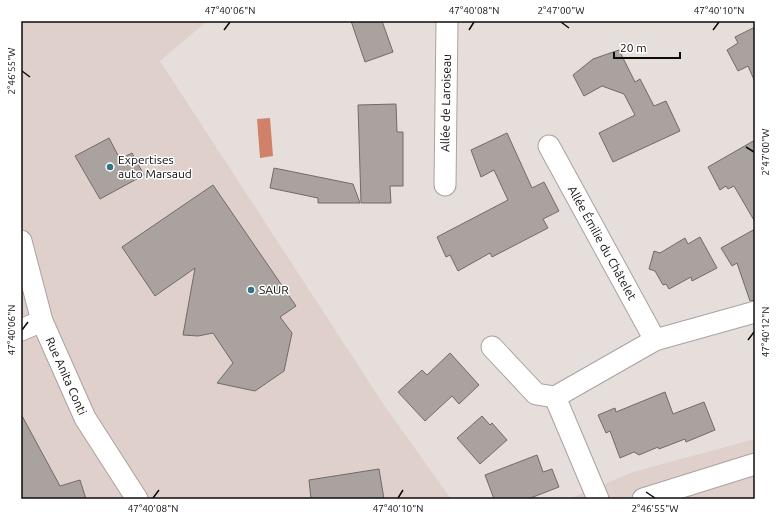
<svg xmlns="http://www.w3.org/2000/svg" width="776" height="520" viewBox="0 0 776 520" font-family="Ubuntu,sans-serif">
<style>
.built{fill:#e0d0cb}
.water{fill:#d0816a}
.building{fill:#aaa29f;stroke:#716a68}
.lines{fill:none;stroke-linecap:round;stroke-linejoin:round}
.street-casing{stroke:#aaa2a0;stroke-width:23}
.street{stroke:#fff;stroke-width:21}
.ticks{fill:none;stroke:#0d0b0a;stroke-width:1.5}
.poi-dot{fill:#327586;stroke:#fff;stroke-width:1.5}
.labels{text-anchor:middle;stroke-width:3;stroke-linejoin:round;paint-order:stroke}
.street-label{font-size:12px;fill:#0d0b0a;stroke:#fff}
.poi-label{font-size:12px;fill:#0d0b0a;stroke:#fff;text-anchor:start}
.neatline{fill:none;stroke:#0d0b0a;stroke-width:1.5}
.ticks-label{font-size:10px;text-anchor:middle;fill:#0d0b0a}
</style>
<rect width="100%" height="100%" fill="#e6dedb"/>
<g class="built">
<polygon points="21,21 207,21 160,61 384,405 451,499 21,499"/>
<polygon points="755,439 755,499 569,499 633,472"/>
</g>
<polygon class="water" points="270,118 273,156 260,158 257,119"/>
<g class="building">
<polygon points="351,21 382,21 393,52 365,62"/>
<polygon points="755,27 755,82 748,66 738,71 727,50 738,43 735,37"/>
<polygon points="619,50 635,82 640,79 654,106 666,101 680,131 613,162 599,133 635,115 624,94 602,86 584,96 573,75 593,59"/>
<polygon points="396,104 397,132 403,132 403,186 390,186 391,203 361,203 358,105"/>
<polygon points="507,133 532,188 544,182 559,211 543,219 548,228 492,257 490,253 458,271 450,255 446,257 437,237 508,200 494,170 481,177 471,150"/>
<polygon points="109,138 120,159 132,153 144,175 100,199 75,156"/>
<polygon points="755,140 755,222 734,186 728,189 726,186 720,190 708,167"/>
<polygon points="274,168 353,184 360,203 318,203 318,198 270,188"/>
<polygon points="213,185 296,306 280,317 292,333 284,371 255,391 217,383 233,363 213,333 198,336 183,335 195,268 155,296 122,247"/>
<polygon points="755,229 755,300 750,301 737,263 732,266 721,248"/>
<polygon points="700,237 717,268 692,281 691,277 669,289 666,284 663,285 655,271 649,269 654,251 660,253 685,238 688,244"/>
<polygon points="450,353 479,385 459,404 452,396 425,421 398,392 422,370 427,375"/>
<polygon points="665,392 673,414 704,402 715,430 686,442 685,439 659,449 658,447 639,455 634,452 620,458 610,431 606,433 598,415 615,408 616,412"/>
<polygon points="21,414 60,486 80,480 86,499 21,499"/>
<polygon points="482,416 490,425 492,423 507,440 480,464 457,438"/>
<polygon points="537,455 543,472 552,469 559,487 528,499 494,499 485,475"/>
<polygon points="379,469 384,499 311,499 309,480"/>
</g>
<g class="lines">
<defs>
<g id="street">
<polyline points="549,146 655,340"/>
<polyline points="445,185 447,21"/>
<polyline points="21,241 42,321 85,418 137,499"/>
<polyline points="21,330 42,321"/>
<polyline points="492,347 536,394 555,397 655,340 755,312"/>
<polyline points="555,397 598,499"/>
<polyline points="643,499 755,464"/>
</g>
</defs>
<use href="#street" class="street-casing"/>
<use href="#street" class="street"/>
</g>
<path class="ticks" d="M561,22L569,28M224,30L230,22M469,30L474,22M713,30L719,22M22,71L30,77M746,147L754,152M22,330L28,322M748,340L754,332M646,492L655,498M153,498L159,490M398,498L403,490"/>
<g class="poi-dot">
<circle cx="110" cy="167" r="4"/>
<circle cx="251" cy="290" r="4"/>
</g>
<g class="labels">
<g class="street-label">
<text transform="translate(446 103) rotate(-89)" y="4">Allée de Laroiseau</text>
<text transform="translate(602 243) rotate(61)" y="4">Allée Émilie du Châtelet</text>
<text transform="translate(66 376) rotate(66)" y="4">Rue Anita Conti</text>
</g>
<g class="poi-label">
<text x="118" y="164">Expertises<tspan x="118" dy="14">auto Marsaud</tspan></text>
<text x="259" y="294">SAUR</text>
</g>
</g>
<rect width="776" height="520" fill="none" stroke="#ffffff" stroke-width="44"/>
<path d="M614 52v6h66v-6" fill="none" stroke="#0d0b0a" stroke-width="2"/>
<text x="620" y="52" font-size="12" fill="#0d0b0a" stroke="#ffffff" stroke-width="3" paint-order="stroke">20 m</text>
<rect x="22" y="22" width="732" height="476" class="neatline"/>
<g class="ticks-label">
<text x="230" y="14">47°40'06"N</text>
<text x="474" y="14">47°40'08"N</text>
<text x="561" y="14">2°47'00"W</text>
<text x="719" y="14">47°40'10"N</text>
<text transform="translate(11 71) rotate(-90)" y="4">2°46'55"W</text>
<text transform="translate(765 152) rotate(-90)" y="4">2°47'00"W</text>
<text transform="translate(11 330) rotate(-90)" y="4">47°40'06"N</text>
<text transform="translate(765 332) rotate(-90)" y="4">47°40'12"N</text>
<text x="153" y="512">47°40'08"N</text>
<text x="398" y="512">47°40'10"N</text>
<text x="655" y="512">2°46'55"W</text>
</g>
</svg>
